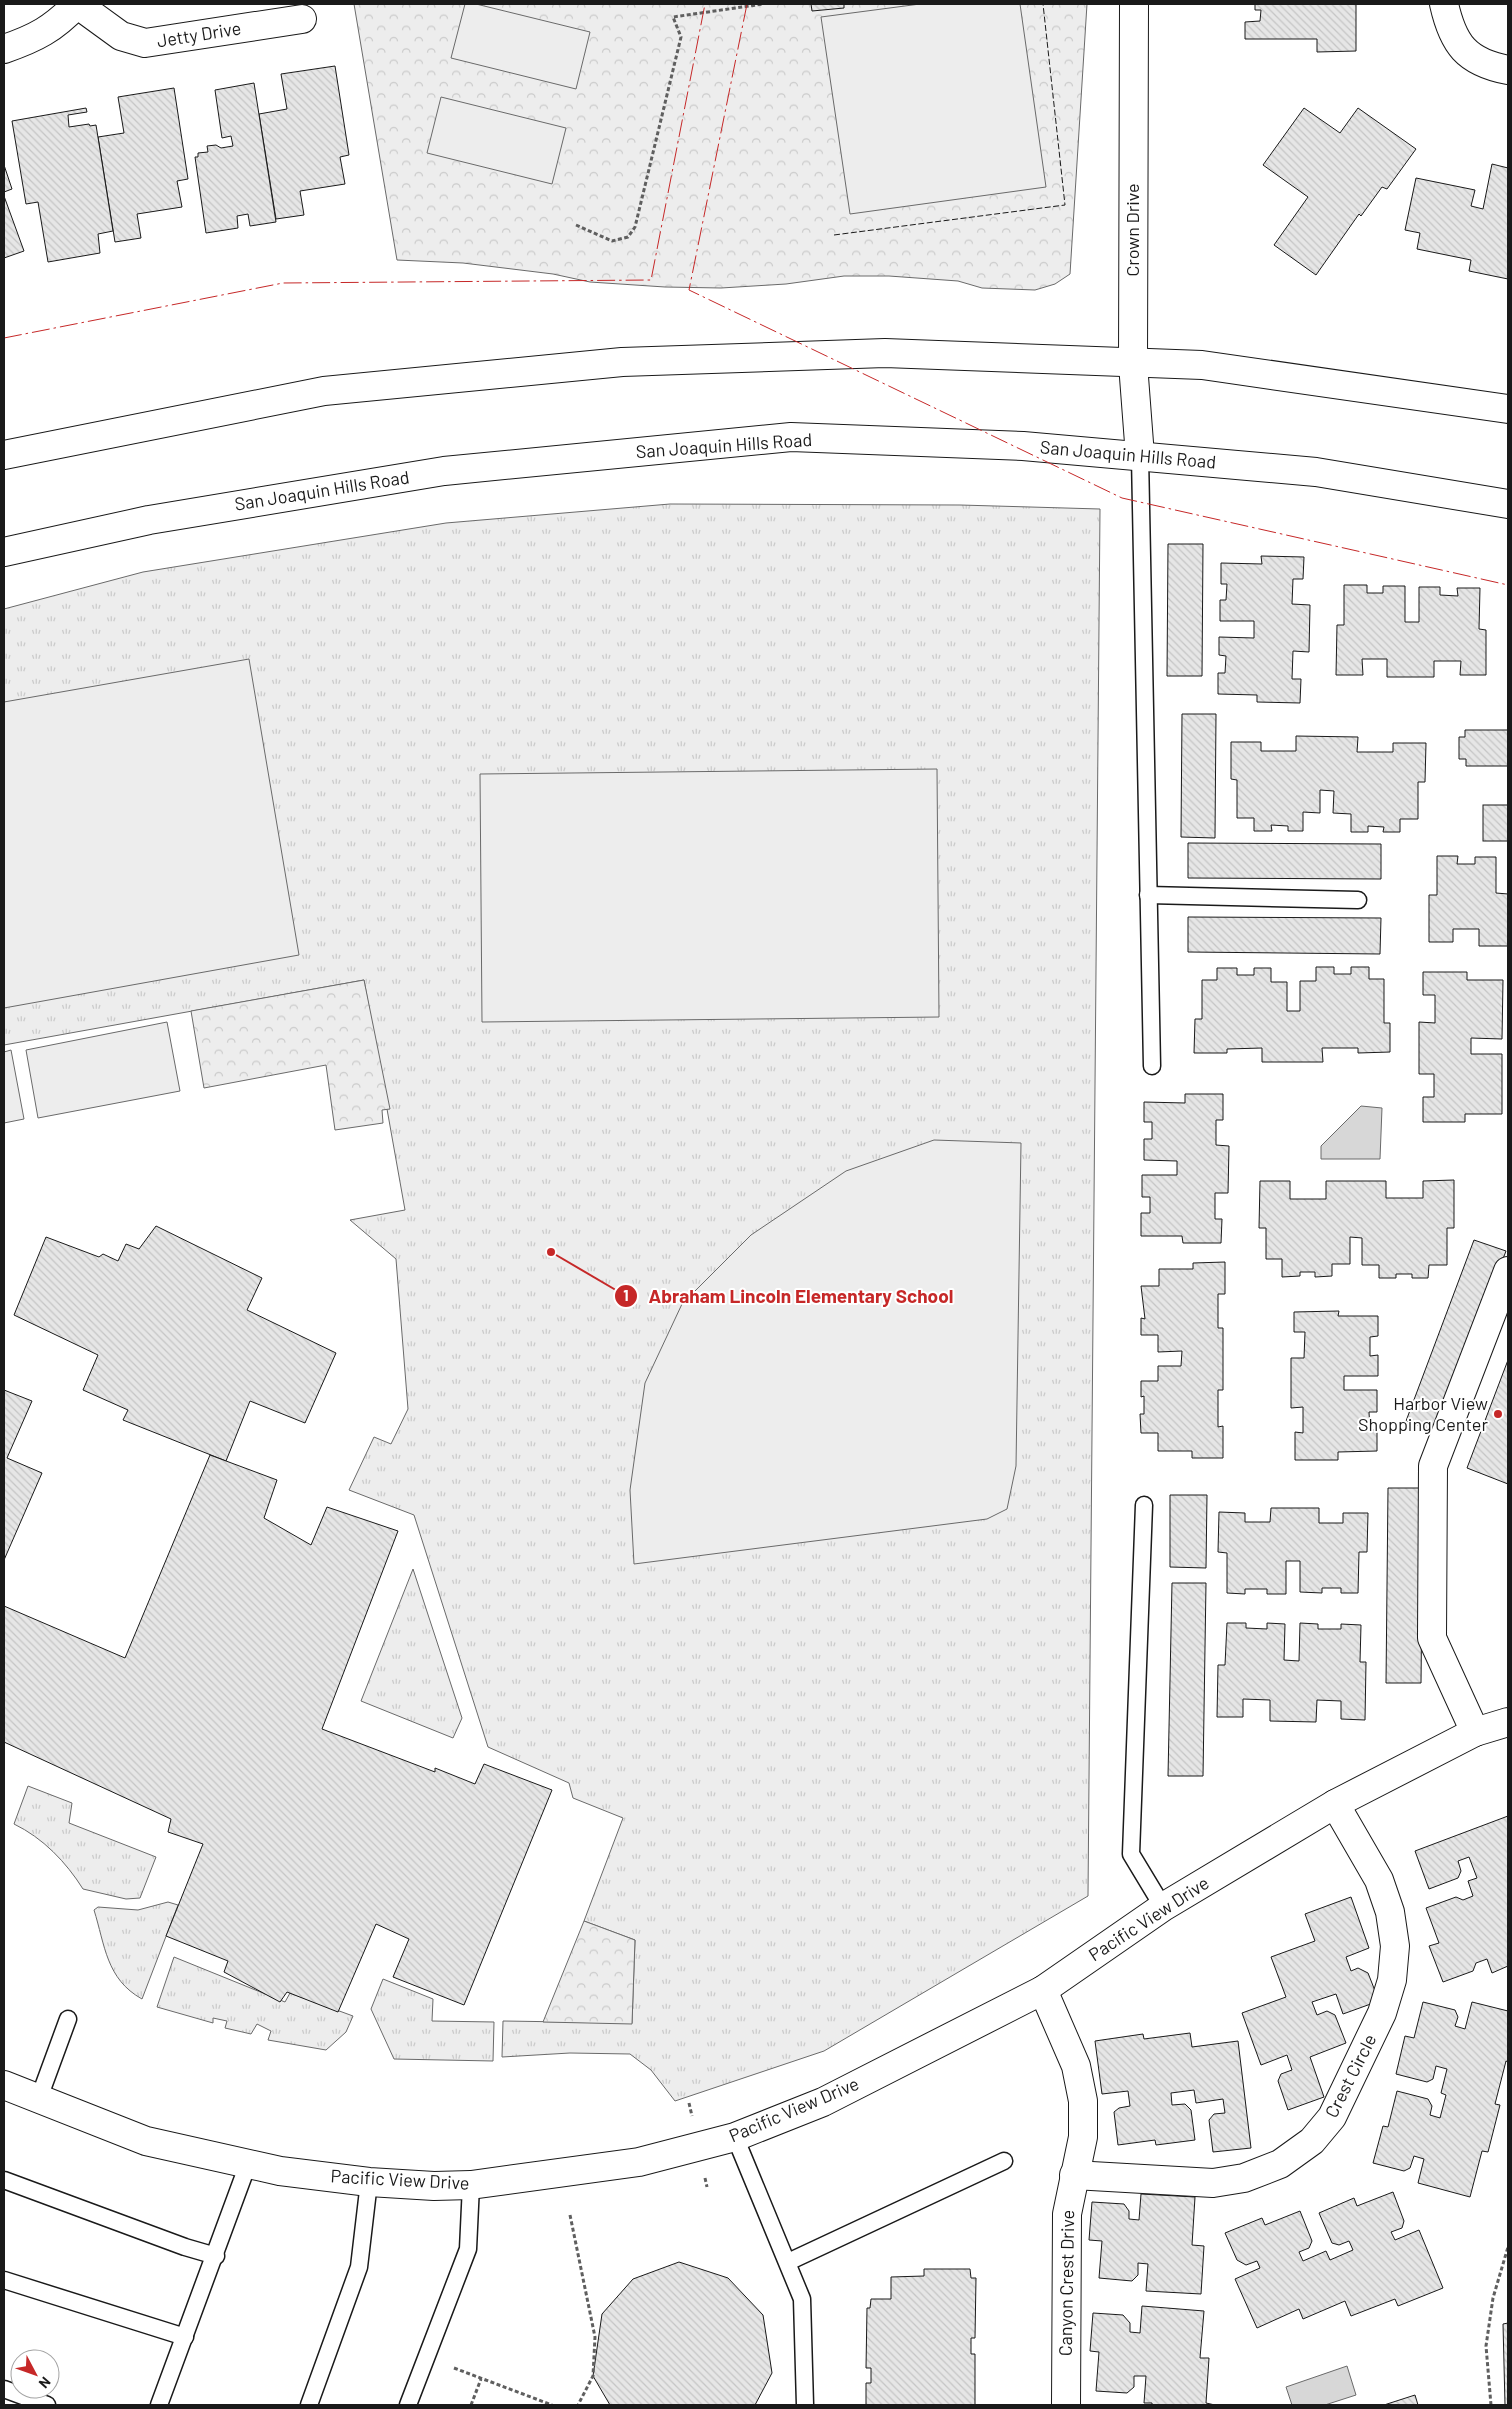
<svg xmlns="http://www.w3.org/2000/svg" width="1512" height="2409" viewBox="0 0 1512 2409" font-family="Barlow,sans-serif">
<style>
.grass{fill:url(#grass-tufts);stroke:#6a6a6a}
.forest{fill:url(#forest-crowns);stroke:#6a6a6a}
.built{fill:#ededed;stroke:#6a6a6a}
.water{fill:#d7d7d7;stroke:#6a6a6a}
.building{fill:url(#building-back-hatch);stroke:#1a1a1a}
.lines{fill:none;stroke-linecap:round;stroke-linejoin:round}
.service-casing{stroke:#1a1a1a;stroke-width:19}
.minor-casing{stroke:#1a1a1a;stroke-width:30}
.tertiary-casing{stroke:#1a1a1a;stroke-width:30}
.secondary-casing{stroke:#1a1a1a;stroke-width:30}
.path{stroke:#5f5f5f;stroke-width:3;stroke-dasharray:4 2.5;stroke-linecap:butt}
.service{stroke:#fff;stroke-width:16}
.minor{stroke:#fff;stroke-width:28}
.tertiary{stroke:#fff;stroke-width:28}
.secondary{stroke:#fff;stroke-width:28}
.fence{stroke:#1a1a1a;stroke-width:1;stroke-dasharray:6 2.5;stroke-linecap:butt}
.power{stroke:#c62828;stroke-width:1;stroke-dasharray:18 4 2.5 4;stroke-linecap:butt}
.poi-dot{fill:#c62828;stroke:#fff;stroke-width:2}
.labels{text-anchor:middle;stroke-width:4;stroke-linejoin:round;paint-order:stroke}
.street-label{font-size:18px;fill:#1a1a1a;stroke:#fff}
.poi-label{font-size:18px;fill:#1a1a1a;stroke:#fff;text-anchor:end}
.leader{fill:none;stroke:#c62828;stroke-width:2}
.callout-dot{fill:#c62828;stroke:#fff;stroke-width:2}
.mark-label{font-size:15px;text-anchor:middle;font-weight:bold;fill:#fff}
.callout-label{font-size:19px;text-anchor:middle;font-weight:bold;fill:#c62828;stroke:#fff;stroke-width:4;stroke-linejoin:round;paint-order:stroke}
</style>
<defs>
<pattern id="grass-tufts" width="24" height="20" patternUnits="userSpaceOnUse" patternTransform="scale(1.25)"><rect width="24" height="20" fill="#ededed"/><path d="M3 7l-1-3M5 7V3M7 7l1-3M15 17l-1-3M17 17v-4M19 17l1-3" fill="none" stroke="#cbcbcb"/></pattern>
<pattern id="forest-crowns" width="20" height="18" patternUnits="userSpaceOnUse" patternTransform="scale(1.25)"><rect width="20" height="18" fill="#ededed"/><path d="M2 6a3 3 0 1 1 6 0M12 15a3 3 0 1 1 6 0" fill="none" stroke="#cbcbcb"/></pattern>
<pattern id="building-back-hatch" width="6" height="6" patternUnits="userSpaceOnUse" patternTransform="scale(1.25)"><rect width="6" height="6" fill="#e6e6e6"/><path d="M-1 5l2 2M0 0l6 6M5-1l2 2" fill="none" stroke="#c5c5c5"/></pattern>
</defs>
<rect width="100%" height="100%" fill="#fff"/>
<g class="grass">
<polygon points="670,504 960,505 1100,509 1088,1896 824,2051 675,2101 651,2070 630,2054 570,2053 502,2057 503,2021 632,2023 635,1940 584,1921 623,1818 573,1798 569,1783 488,1747 414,1515 349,1490 374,1437 391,1444 408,1409 396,1259 350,1220 405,1210 364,980 4,1045 4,609 143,572 446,523"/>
<polygon points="413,1569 462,1718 453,1738 361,1701"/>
<path d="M28,1786L72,1803L69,1823L156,1857L140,1898L126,1899L83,1889C66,1862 43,1838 14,1824Z"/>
<path d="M168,1902L178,1905L142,1999C106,1979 105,1945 94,1910L98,1907L138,1910Z"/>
<polygon points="174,1957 285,2002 290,1993 353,2016 346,2032 326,2050 268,2040 271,2031 257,2024 251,2034 225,2028 227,2021 213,2018 213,2023 157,2007"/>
<polygon points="383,1979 433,1999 432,2021 494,2022 493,2061 394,2059 371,2009"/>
</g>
<g class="forest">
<polygon points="354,4 1087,4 1070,274 1055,284 1035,290 982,288 958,281 889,276 844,276 786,284 721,288 665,287 590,282 553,274 463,263 397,260"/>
<polygon points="364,980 390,1109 382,1110 383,1123 335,1130 326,1065 204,1088 191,1011"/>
<polygon points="584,1921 635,1940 632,2024 543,2022"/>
</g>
<g class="built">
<polygon points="465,4 476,4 590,32 576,89 451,58"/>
<polygon points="920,4 1020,4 1046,187 850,214 821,17"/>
<polygon points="441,97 566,128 552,184 427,153"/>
<polygon points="249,659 299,955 4,1008 4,702"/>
<polygon points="937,769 939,1017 482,1022 480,774"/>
<polygon points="167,1022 180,1091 38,1118 26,1050"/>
<polygon points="11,1050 24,1119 4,1123 4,1052"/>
<polygon points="934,1140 1021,1143 1016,1466 1007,1509 987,1519 634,1564 630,1490 645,1383 682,1304 751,1235 846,1171"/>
</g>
<g class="water">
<polygon points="1361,1106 1382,1108 1380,1159 1321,1159 1321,1146"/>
<polygon points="1347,2366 1356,2395 1325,2405 1292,2405 1286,2387"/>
</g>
<g class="building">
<polygon points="811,4 844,4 844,8 812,11"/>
<polygon points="1255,4 1356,4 1356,51 1317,52 1317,39 1245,39 1245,22 1260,21 1261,10 1255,10"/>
<polygon points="335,66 349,155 340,157 345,184 300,191 304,215 276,219 259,114 287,109 281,74"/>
<polygon points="254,83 276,222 250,226 248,214 237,216 238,228 206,233 195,157 198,157 198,153 208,152 207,146 216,145 221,148 233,146 231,136 222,138 215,90"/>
<polygon points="174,88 188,179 177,181 182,207 137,214 141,238 115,242 98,137 124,133 118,97"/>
<polygon points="86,108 87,112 68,115 69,127 89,124 90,126 96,125 113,231 98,234 100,253 48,262 38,202 26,204 12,121"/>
<polygon points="1304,108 1340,133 1358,108 1416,149 1387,189 1382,187 1361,216 1359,214 1316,275 1274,245 1308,197 1263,165"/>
<polygon points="1492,164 1508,168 1508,279 1469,271 1471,260 1417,249 1420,233 1405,230 1416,178 1475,190 1471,206 1483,209"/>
<polygon points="4,165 12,189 4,192"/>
<polygon points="4,196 24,251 4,258"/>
<polygon points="1168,544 1203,544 1202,676 1167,676"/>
<polygon points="1261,556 1304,557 1303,579 1293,579 1292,604 1310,605 1309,652 1293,651 1292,679 1301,679 1300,703 1257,702 1257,695 1218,694 1218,673 1225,673 1226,656 1219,655 1219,637 1254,638 1254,621 1220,621 1220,600 1226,600 1227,584 1221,584 1221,563 1262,564"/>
<polygon points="1344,585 1367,585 1367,593 1383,593 1383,586 1405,586 1405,622 1419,622 1419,587 1440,587 1440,595 1458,596 1457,588 1480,588 1479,629 1486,630 1486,675 1460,675 1461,661 1434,661 1434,677 1387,677 1387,659 1362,659 1363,675 1336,675 1337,625 1344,625"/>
<polygon points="1182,714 1216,714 1215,838 1181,837"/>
<polygon points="1465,730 1508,730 1508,766 1466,766 1466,759 1459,759 1459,737 1465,737"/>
<polygon points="1296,736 1358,737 1357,752 1393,752 1393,743 1426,743 1425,782 1418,782 1418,819 1400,819 1400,832 1383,832 1384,827 1368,826 1368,832 1351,832 1351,814 1333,813 1334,791 1320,790 1320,813 1303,812 1303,831 1288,831 1288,826 1271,825 1272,831 1254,831 1254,818 1237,818 1237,780 1231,779 1231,742 1261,742 1261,751 1296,751"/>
<rect x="1483" y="805" width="25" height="36"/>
<polygon points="1188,843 1381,844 1381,879 1188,878"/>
<polygon points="1437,856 1458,856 1457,864 1475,864 1475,857 1496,857 1496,893 1508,894 1508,946 1479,946 1479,929 1453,929 1453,942 1429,942 1429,895 1437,895"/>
<polygon points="1188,917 1381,918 1380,954 1188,952"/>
<polygon points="1316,967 1334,967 1334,974 1351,974 1351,967 1369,967 1369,979 1384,979 1384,1023 1390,1023 1390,1052 1358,1053 1358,1048 1322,1048 1323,1062 1262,1062 1262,1048 1227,1049 1227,1053 1194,1053 1195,1019 1202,1019 1202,980 1217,980 1217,968 1237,968 1237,975 1254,975 1254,968 1271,968 1271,982 1287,982 1287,1011 1300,1011 1300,981 1316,981"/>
<polygon points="1423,972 1467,972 1467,980 1503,980 1502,1039 1471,1038 1471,1054 1502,1054 1502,1114 1465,1114 1465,1122 1423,1122 1423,1097 1434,1097 1434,1074 1419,1074 1419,1022 1435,1023 1435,995 1423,995"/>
<polygon points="1185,1094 1223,1094 1223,1120 1216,1120 1216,1145 1229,1146 1228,1193 1215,1193 1215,1219 1222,1219 1221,1243 1183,1243 1182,1236 1141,1236 1141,1213 1150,1213 1150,1197 1142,1197 1142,1175 1177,1175 1177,1161 1144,1160 1144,1139 1152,1139 1152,1122 1144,1122 1144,1102 1185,1103"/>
<polygon points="1454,1180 1454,1228 1447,1228 1447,1265 1429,1265 1428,1278 1412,1278 1412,1274 1396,1274 1396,1278 1379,1278 1379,1265 1362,1265 1362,1238 1350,1237 1350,1264 1332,1264 1332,1276 1315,1277 1315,1272 1300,1272 1300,1276 1282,1277 1282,1259 1266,1259 1266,1228 1259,1228 1260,1181 1290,1181 1290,1199 1326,1199 1326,1181 1386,1181 1386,1198 1423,1198 1423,1181"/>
<polygon points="156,1226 262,1278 247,1310 336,1353 305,1423 250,1401 226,1461 123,1420 128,1410 83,1390 98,1355 14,1315 46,1237 99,1257 103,1254 118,1261 126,1244 139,1249"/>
<polygon points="1474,1240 1506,1251 1437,1432 1406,1421"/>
<polygon points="1225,1262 1225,1294 1218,1294 1218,1328 1223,1328 1223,1390 1218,1390 1218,1427 1223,1426 1223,1458 1192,1458 1192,1451 1158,1451 1158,1433 1141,1433 1140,1414 1144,1414 1144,1396 1141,1397 1141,1381 1158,1381 1158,1366 1181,1366 1182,1351 1158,1352 1158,1335 1141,1335 1141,1318 1145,1319 1141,1286 1159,1286 1159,1269 1193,1269 1193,1263"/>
<polygon points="1339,1311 1338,1316 1378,1316 1378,1336 1370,1337 1370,1356 1378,1355 1378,1376 1344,1376 1344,1390 1377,1390 1377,1412 1369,1412 1370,1430 1377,1430 1377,1451 1338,1452 1338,1460 1295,1460 1295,1432 1303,1433 1303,1407 1291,1408 1291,1358 1304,1358 1305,1332 1294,1332 1294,1312"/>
<polygon points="1508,1360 1508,1484 1467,1468"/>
<polygon points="4,1390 32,1401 7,1458 42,1473 4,1560"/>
<polygon points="210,1455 277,1480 264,1518 311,1545 327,1507 398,1531 322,1729 435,1772 435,1768 475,1784 484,1764 552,1790 464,2005 393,1977 409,1939 376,1924 338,2012 287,1992 280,2002 224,1972 228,1961 166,1936 203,1844 168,1832 171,1819 4,1742 4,1606 125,1658"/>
<polygon points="1388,1488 1423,1488 1421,1683 1386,1683"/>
<polygon points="1170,1495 1207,1495 1206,1568 1170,1567"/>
<polygon points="1271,1508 1319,1508 1319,1523 1343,1523 1343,1513 1368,1513 1367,1552 1359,1552 1358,1593 1341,1593 1341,1588 1322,1588 1322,1593 1300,1592 1300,1561 1286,1561 1286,1594 1267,1594 1267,1589 1245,1589 1245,1594 1227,1593 1227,1553 1218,1552 1219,1512 1245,1513 1245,1522 1270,1522"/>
<polygon points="1172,1583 1206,1583 1203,1776 1168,1776"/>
<polygon points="1227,1623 1246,1623 1246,1628 1267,1629 1267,1623 1285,1624 1284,1660 1299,1661 1300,1623 1318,1624 1318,1629 1341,1629 1341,1624 1361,1625 1360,1662 1366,1662 1365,1720 1341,1719 1341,1701 1317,1700 1316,1722 1270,1721 1270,1700 1243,1699 1243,1717 1217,1717 1218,1665 1225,1665"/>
<polygon points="1508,1816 1508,1966 1492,1973 1487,1959 1476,1963 1473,1971 1443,1982 1429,1946 1439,1943 1426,1908 1456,1897 1463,1900 1473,1896 1468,1881 1477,1878 1469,1857 1458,1861 1461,1871 1458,1878 1429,1889 1415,1851"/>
<polygon points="1351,1897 1369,1948 1346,1957 1351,1971 1358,1968 1368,1973 1379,2001 1343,2014 1336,1994 1312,2002 1317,2015 1327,2011 1335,2015 1346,2043 1310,2057 1324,2097 1288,2110 1278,2081 1281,2074 1292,2070 1287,2055 1261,2065 1242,2013 1286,1997 1271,1957 1315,1941 1305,1914"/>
<polygon points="1423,2002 1455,2010 1458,2017 1455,2026 1465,2029 1472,2002 1508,2011 1508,2062 1506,2061 1495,2104 1500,2105 1488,2152 1482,2151 1470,2197 1418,2183 1424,2159 1414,2156 1410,2168 1404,2171 1373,2163 1383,2126 1388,2127 1397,2091 1428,2099 1432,2106 1430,2115 1440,2118 1446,2095 1441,2093 1447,2069 1436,2066 1433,2079 1427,2082 1396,2074 1405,2036 1414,2038"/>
<polygon points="1190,2033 1192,2047 1238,2041 1251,2148 1213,2152 1209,2120 1214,2114 1225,2113 1223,2099 1196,2103 1194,2090 1171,2093 1172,2105 1185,2104 1191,2110 1195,2140 1156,2145 1155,2140 1118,2145 1114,2112 1119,2108 1130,2106 1128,2091 1102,2094 1095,2041 1143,2034 1144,2039"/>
<polygon points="1393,2192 1404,2221 1402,2228 1391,2232 1395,2240 1419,2230 1443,2288 1398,2306 1395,2299 1351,2316 1345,2301 1303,2319 1299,2309 1257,2328 1235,2279 1260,2268 1257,2261 1246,2265 1237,2260 1225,2233 1262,2218 1265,2225 1300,2211 1312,2241 1309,2248 1299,2252 1303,2261 1326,2251 1330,2260 1353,2250 1349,2241 1339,2245 1332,2243 1319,2213 1354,2198 1357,2206"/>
<polygon points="1141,2194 1195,2197 1192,2245 1204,2246 1201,2294 1146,2291 1148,2264 1138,2263 1138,2275 1132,2281 1099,2278 1102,2241 1089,2240 1092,2202 1124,2204 1129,2211 1129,2219 1139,2220"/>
<polygon points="679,2262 728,2278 763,2315 772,2373 755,2405 610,2405 593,2376 602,2314 633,2279"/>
<polygon points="924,2269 970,2269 971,2278 976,2278 975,2338 971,2338 971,2354 975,2354 975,2405 866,2405 866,2383 871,2383 871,2368 866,2368 867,2308 870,2308 871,2299 891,2299 891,2277 924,2276"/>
<polygon points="1142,2306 1204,2311 1200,2358 1209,2358 1206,2403 1215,2405 1152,2405 1152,2403 1144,2403 1146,2376 1134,2376 1134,2387 1127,2393 1096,2391 1099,2352 1090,2351 1093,2313 1123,2315 1130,2323 1130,2332 1140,2333"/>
<polygon points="1508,2323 1508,2405 1505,2405 1503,2324"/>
<polygon points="1415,2395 1418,2405 1384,2405"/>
</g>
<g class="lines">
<defs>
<g id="service">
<polyline points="1140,456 1152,1066"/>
<polyline points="1148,895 1358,900"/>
<polyline points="1144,1505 1131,1854 1163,1907"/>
<polyline points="39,2098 68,2019"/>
<polyline points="735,2137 802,2299 805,2405"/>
<polyline points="4,2180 185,2247 216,2256"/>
<polyline points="788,2262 1004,2161"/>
<polyline points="4,2280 185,2337"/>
<polyline points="4,2389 47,2405"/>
<polyline points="159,2405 248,2164"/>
<polyline points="309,2405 359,2267 369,2182"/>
<polyline points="408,2405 468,2249 471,2185"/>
</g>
<g id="minor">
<polyline points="77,4 121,36 145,43 302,19"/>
<path d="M1444,4C1453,44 1466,62 1508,70"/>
<path d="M4,49C36,38 53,29 77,4"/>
<polyline points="1475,1732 1432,1638 1433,1466 1508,1271"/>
<polyline points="1043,1990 1076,2066 1083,2101 1083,2137 1067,2214 1066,2405"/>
<polyline points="4,2085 146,2141 280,2171 369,2182 434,2186 471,2185 639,2162 735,2137 823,2102 1043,1990 1163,1907 1335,1804 1475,1732 1508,1722"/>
<polyline points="1074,2175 1213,2183 1244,2178 1280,2164 1312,2141 1332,2117 1382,2013 1392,1980 1395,1946 1390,1912 1379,1880 1335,1804"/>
</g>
<polyline id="tertiary" points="1134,4 1133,364 1140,456"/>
<g id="secondary">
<polyline points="4,455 324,391 622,362 885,353 1202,365 1508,409"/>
<polyline points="4,552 149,520 444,471 791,437 1023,446 1316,472 1508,504"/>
</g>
</defs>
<use href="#service" class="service-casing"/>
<use href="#minor" class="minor-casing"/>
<use href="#tertiary" class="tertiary-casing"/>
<use href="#secondary" class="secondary-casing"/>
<g class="path">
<polyline points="576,225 612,241 628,237 635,227 681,37 673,17 763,4"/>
<polyline points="689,2103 692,2116"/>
<polyline points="705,2178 707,2187"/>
<polyline points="570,2215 595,2337 593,2376 578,2405"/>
<polyline points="454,2368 552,2405"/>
<polyline points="471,2405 481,2379"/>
<polyline points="1491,2405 1486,2346 1493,2298 1508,2247"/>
</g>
<use href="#service" class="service"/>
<use href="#minor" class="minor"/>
<use href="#tertiary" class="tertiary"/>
<use href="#secondary" class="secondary"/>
<polyline class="fence" points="834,235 1065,205 1043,4"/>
<g class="power">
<polyline points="747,4 689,290 1122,498 1508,585"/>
<polyline points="4,338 283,283 651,280 705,4"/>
</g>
</g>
<circle class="poi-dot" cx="1498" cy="1414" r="5"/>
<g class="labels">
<g class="street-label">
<text transform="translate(199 35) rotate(-9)" y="6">Jetty Drive</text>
<text transform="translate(1133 230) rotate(-90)" y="6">Crown Drive</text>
<text transform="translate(724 446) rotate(-4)" y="6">San Joaquin Hills Road</text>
<text transform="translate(1128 455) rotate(5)" y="6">San Joaquin Hills Road</text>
<text transform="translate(322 491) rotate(-9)" y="6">San Joaquin Hills Road</text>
<text transform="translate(1149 1919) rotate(-33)" y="6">Pacific View Drive</text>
<text transform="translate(1351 2076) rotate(-63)" y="6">Crest Circle</text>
<text transform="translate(794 2110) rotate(-23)" y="6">Pacific View Drive</text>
<text transform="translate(400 2180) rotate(3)" y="6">Pacific View Drive</text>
<text transform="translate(1067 2283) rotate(-89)" y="6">Canyon Crest Drive</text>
</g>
<g class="poi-label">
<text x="1488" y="1410">Harbor View<tspan x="1488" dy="21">Shopping Center</tspan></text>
</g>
</g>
<path class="leader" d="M551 1252L626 1296"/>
<g class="callout-dot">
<circle cx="551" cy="1252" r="5"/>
<circle cx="626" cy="1296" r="12"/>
</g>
<g class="mark-label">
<text x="626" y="1301">1</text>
</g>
<g class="callout-label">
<text x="801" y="1303">Abraham Lincoln Elementary School</text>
</g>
<rect width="1512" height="2409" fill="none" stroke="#1a1a1a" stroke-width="10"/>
<g transform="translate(35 2374) rotate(131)"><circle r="24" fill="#ffffff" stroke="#a3a3a3"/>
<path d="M0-4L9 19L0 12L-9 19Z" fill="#c62828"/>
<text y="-8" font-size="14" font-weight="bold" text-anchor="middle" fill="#1a1a1a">N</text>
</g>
</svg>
